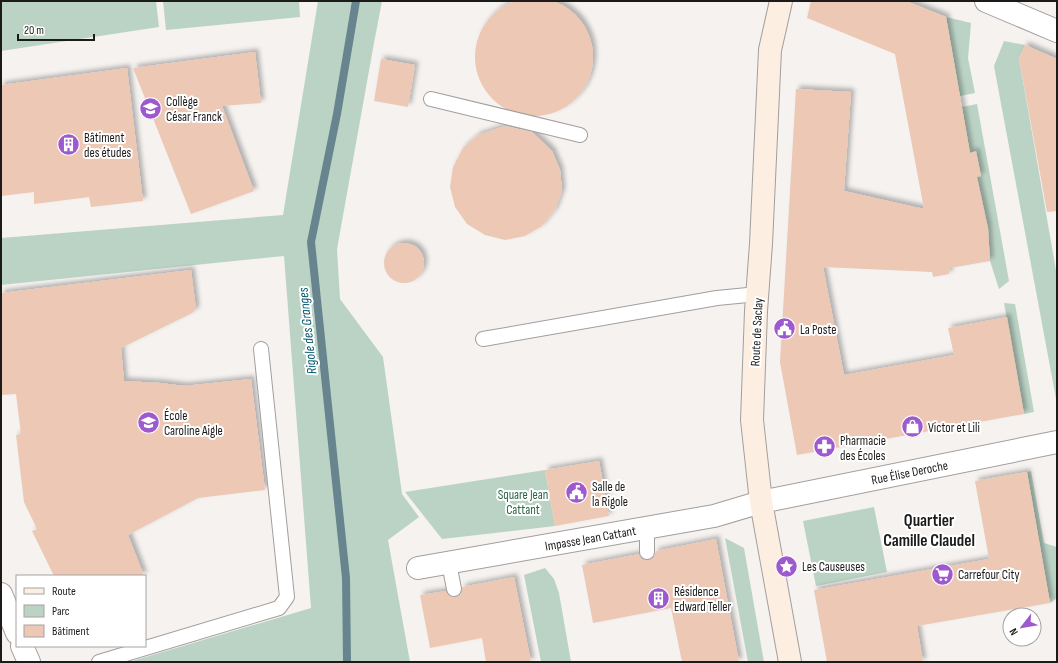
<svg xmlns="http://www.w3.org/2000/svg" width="1058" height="663" viewBox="0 0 1058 663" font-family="'Sofia Sans Condensed',sans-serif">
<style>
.green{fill:#bbd3c5}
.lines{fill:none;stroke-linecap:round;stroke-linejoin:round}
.stream{stroke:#68858f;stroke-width:8}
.building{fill:#ecc8b5;filter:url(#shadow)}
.lane-casing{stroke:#a29e9d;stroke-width:16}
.street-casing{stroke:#a29e9d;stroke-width:24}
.secondary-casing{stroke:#a29e9d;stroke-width:24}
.lane{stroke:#fff;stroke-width:14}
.street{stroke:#fff;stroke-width:22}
.secondary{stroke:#fdeee2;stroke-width:22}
.labels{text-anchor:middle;stroke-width:4;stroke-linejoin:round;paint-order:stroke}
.poi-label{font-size:13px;fill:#1c1b1a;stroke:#fff;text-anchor:start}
.street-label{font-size:13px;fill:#1c1b1a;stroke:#fff}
.park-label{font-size:13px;fill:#2a6548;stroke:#fff}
.water-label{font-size:14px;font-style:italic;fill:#00566c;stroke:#fff}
.district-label{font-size:17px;font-weight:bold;fill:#1c1b1a;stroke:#fff}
</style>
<defs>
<filter id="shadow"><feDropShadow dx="3.5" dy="-3.5" stdDeviation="2" flood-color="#0004"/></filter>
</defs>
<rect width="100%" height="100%" fill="#f5f2f0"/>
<g class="green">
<polygon points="1,1 156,1 159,27 1,51"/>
<polygon points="163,1 299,1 300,17 166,30"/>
<polygon points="318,1 382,1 374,43 337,249 340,299 383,357 402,494 419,517 388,540 410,662 129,662 311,608 284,256 1,285 1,238 283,215"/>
<polygon points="946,17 971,23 968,58 975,93 960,96"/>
<polygon points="1004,41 1025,45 1019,58 1057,276 1057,404 994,66"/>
<polygon points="977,104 1009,281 999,289 990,261 988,228 973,177 981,176 976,152 970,153 962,107"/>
<polygon points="1004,303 1015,304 1034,412 1024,414"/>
<polygon points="545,470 555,526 442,539 405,492"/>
<polygon points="1031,471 1044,543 1057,547 1057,598 1050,603 1027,472"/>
<polygon points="874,507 887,572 816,586 803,521"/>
<polygon points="725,538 744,548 764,662 748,662"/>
<polygon points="545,568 554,579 559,593 571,662 541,662 524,575"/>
</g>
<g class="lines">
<polyline class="stream" points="347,662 346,578 311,242 337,114 356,1"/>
</g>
<g class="building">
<circle cx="534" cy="57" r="59"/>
<polygon points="811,1 906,1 946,17 970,153 976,151 981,176 977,177 988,228 990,261 950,268 949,274 933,277 932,272 823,267 844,375 954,355 948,328 1007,317 1024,414 797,455 780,362 796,89 851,92 844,191 924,209 895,54 807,18"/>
<polygon points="1025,45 1057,59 1057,211 1047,212 1019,58"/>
<polygon points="255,52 261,103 222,106 254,191 191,214 133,68"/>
<polygon points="381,59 415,65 408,107 374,101"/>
<polygon points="127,68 143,201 91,207 89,197 34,204 34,192 1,196 1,85"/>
<polygon points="505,126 532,132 552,151 560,170 562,191 555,210 542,226 525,236 505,240 485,235 467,224 455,207 450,187 453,167 463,148 478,135"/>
<circle cx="404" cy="263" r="20"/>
<polygon points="191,270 196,309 192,313 121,348 124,381 160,383 184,386 251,379 265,490 198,498 128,535 144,576 54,576 32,531 37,529 24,502 16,435 21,434 16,394 1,395 1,293"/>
<polygon points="599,461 609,516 555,526 545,470"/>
<polygon points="1027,472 1050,603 917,626 923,662 827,662 814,590 989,559 975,481"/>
<polygon points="716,539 739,662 682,662 671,608 593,623 582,565 639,554 642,559 647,560 654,557 656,551"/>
<polygon points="514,577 531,662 486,662 482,638 430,648 420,595 446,591 448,595 455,597 460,595 462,591 462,587"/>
</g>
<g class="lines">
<defs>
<g id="lane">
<polyline points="431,99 580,135"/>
<polyline points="483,339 717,298 758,294"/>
<polyline points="647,527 647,552"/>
<polyline points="449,563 454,589"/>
<polyline points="99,662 279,608 287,597 261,349"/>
</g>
<g id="street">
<polyline points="986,1 1057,31"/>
<path id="s1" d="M418,568L714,516L761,502L1057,442"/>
<polyline points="1,594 17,633"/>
<polyline points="22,646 29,662"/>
</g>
<polyline id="secondary" points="781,1 770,50 761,244 756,311 752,420 761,502 790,662"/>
</defs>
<use href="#lane" class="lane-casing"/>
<use href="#street" class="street-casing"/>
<use href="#secondary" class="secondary-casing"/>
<use href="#lane" class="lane"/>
<use href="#street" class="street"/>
<use href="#secondary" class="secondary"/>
</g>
<defs>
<symbol id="school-disc" viewBox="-11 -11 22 22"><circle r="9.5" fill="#9e59ce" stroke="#fff"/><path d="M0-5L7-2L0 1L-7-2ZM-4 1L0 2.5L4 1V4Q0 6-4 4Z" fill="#fff"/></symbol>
<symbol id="building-disc" viewBox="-11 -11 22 22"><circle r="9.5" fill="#9e59ce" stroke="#fff"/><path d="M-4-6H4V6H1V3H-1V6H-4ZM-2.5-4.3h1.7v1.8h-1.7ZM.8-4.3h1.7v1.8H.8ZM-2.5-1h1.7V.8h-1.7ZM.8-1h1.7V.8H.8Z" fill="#fff"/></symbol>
<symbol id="civic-disc" viewBox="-11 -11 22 22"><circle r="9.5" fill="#9e59ce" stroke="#fff"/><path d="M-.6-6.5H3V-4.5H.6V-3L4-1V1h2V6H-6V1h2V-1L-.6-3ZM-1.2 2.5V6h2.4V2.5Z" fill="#fff"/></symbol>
<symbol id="shop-disc" viewBox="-11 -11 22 22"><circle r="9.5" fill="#9e59ce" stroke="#fff"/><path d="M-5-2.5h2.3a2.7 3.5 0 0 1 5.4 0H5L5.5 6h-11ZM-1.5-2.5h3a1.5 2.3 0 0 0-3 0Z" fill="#fff"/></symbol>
<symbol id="pharmacy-disc" viewBox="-11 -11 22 22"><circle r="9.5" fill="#9e59ce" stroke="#fff"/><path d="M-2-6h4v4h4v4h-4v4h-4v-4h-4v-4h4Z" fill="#fff"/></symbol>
<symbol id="sight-disc" viewBox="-11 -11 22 22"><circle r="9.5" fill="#9e59ce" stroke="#fff"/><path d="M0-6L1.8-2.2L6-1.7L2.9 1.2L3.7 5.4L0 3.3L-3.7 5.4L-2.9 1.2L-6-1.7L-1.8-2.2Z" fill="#fff"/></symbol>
<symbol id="supermarket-disc" viewBox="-11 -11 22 22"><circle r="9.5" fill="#9e59ce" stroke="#fff"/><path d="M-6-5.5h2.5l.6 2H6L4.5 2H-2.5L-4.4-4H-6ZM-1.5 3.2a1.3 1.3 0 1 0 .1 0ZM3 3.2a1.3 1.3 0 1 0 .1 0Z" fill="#fff"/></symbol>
</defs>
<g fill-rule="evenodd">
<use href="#school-disc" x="138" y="96" width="25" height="25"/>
<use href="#building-disc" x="56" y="132" width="25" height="25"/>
<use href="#civic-disc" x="772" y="316" width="25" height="25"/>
<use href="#school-disc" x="136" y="410" width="25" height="25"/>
<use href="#shop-disc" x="900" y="414" width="25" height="25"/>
<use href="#pharmacy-disc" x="812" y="434" width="25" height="25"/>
<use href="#civic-disc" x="564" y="480" width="25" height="25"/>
<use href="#sight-disc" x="774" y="554" width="25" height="25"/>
<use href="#supermarket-disc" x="930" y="562" width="25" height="25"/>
<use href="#building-disc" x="646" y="586" width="25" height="25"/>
</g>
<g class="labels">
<g class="poi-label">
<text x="166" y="106">Collège<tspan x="166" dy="15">César Franck</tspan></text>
<text x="84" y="142">Bâtiment<tspan x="84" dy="15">des études</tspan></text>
<text x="800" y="334">La Poste</text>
<text x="164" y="420">École<tspan x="164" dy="15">Caroline Aigle</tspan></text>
<text x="928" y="432">Victor et Lili</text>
<text x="840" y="445">Pharmacie<tspan x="840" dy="15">des Écoles</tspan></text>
<text x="592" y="491">Salle de<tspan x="592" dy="15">la Rigole</tspan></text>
<text x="802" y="571">Les Causeuses</text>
<text x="958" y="579">Carrefour City</text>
<text x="674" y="596">Résidence<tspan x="674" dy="15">Edward Teller</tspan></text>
</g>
<g class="street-label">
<text transform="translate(756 332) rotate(-87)" y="5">Route de Saclay</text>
<text dy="5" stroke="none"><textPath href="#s1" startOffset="501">Rue Élise Deroche</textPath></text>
<text dy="5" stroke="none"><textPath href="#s1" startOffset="175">Impasse Jean Cattant</textPath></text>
</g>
<g class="park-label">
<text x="523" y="499">Square Jean<tspan x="523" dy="15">Cattant</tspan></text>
</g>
<g class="water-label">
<text transform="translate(307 331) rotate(-96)" y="5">Rigole des Granges</text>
</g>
<g class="district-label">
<text x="929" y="526">Quartier<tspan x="929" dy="20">Camille Claudel</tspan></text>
</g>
</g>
<rect width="1058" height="663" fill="none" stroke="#1c1b1a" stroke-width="4"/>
<rect x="16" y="575" width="130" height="72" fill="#ffffff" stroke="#a4a4a3"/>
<rect x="24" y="588" width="20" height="6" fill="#fdeee2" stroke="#a4a4a3"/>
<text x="52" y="595" font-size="12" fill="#1c1b1a">Route</text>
<rect x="24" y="605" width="20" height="12" fill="#bbd3c5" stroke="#a4a4a3"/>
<text x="52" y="615" font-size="12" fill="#1c1b1a">Parc</text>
<rect x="24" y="625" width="20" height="12" fill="#ecc8b5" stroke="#a4a4a3"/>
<text x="52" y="635" font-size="12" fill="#1c1b1a">Bâtiment</text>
<g transform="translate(1022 627) rotate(239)"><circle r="19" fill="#ffffff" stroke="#a4a4a3"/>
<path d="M0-3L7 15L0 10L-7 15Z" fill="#9e59ce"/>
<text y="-6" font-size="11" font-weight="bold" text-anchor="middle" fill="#1c1b1a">N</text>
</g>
<path d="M18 34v6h76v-6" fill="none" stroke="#1c1b1a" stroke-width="2"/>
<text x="24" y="34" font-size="12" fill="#1c1b1a" stroke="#ffffff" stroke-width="3" paint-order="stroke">20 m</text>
</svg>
